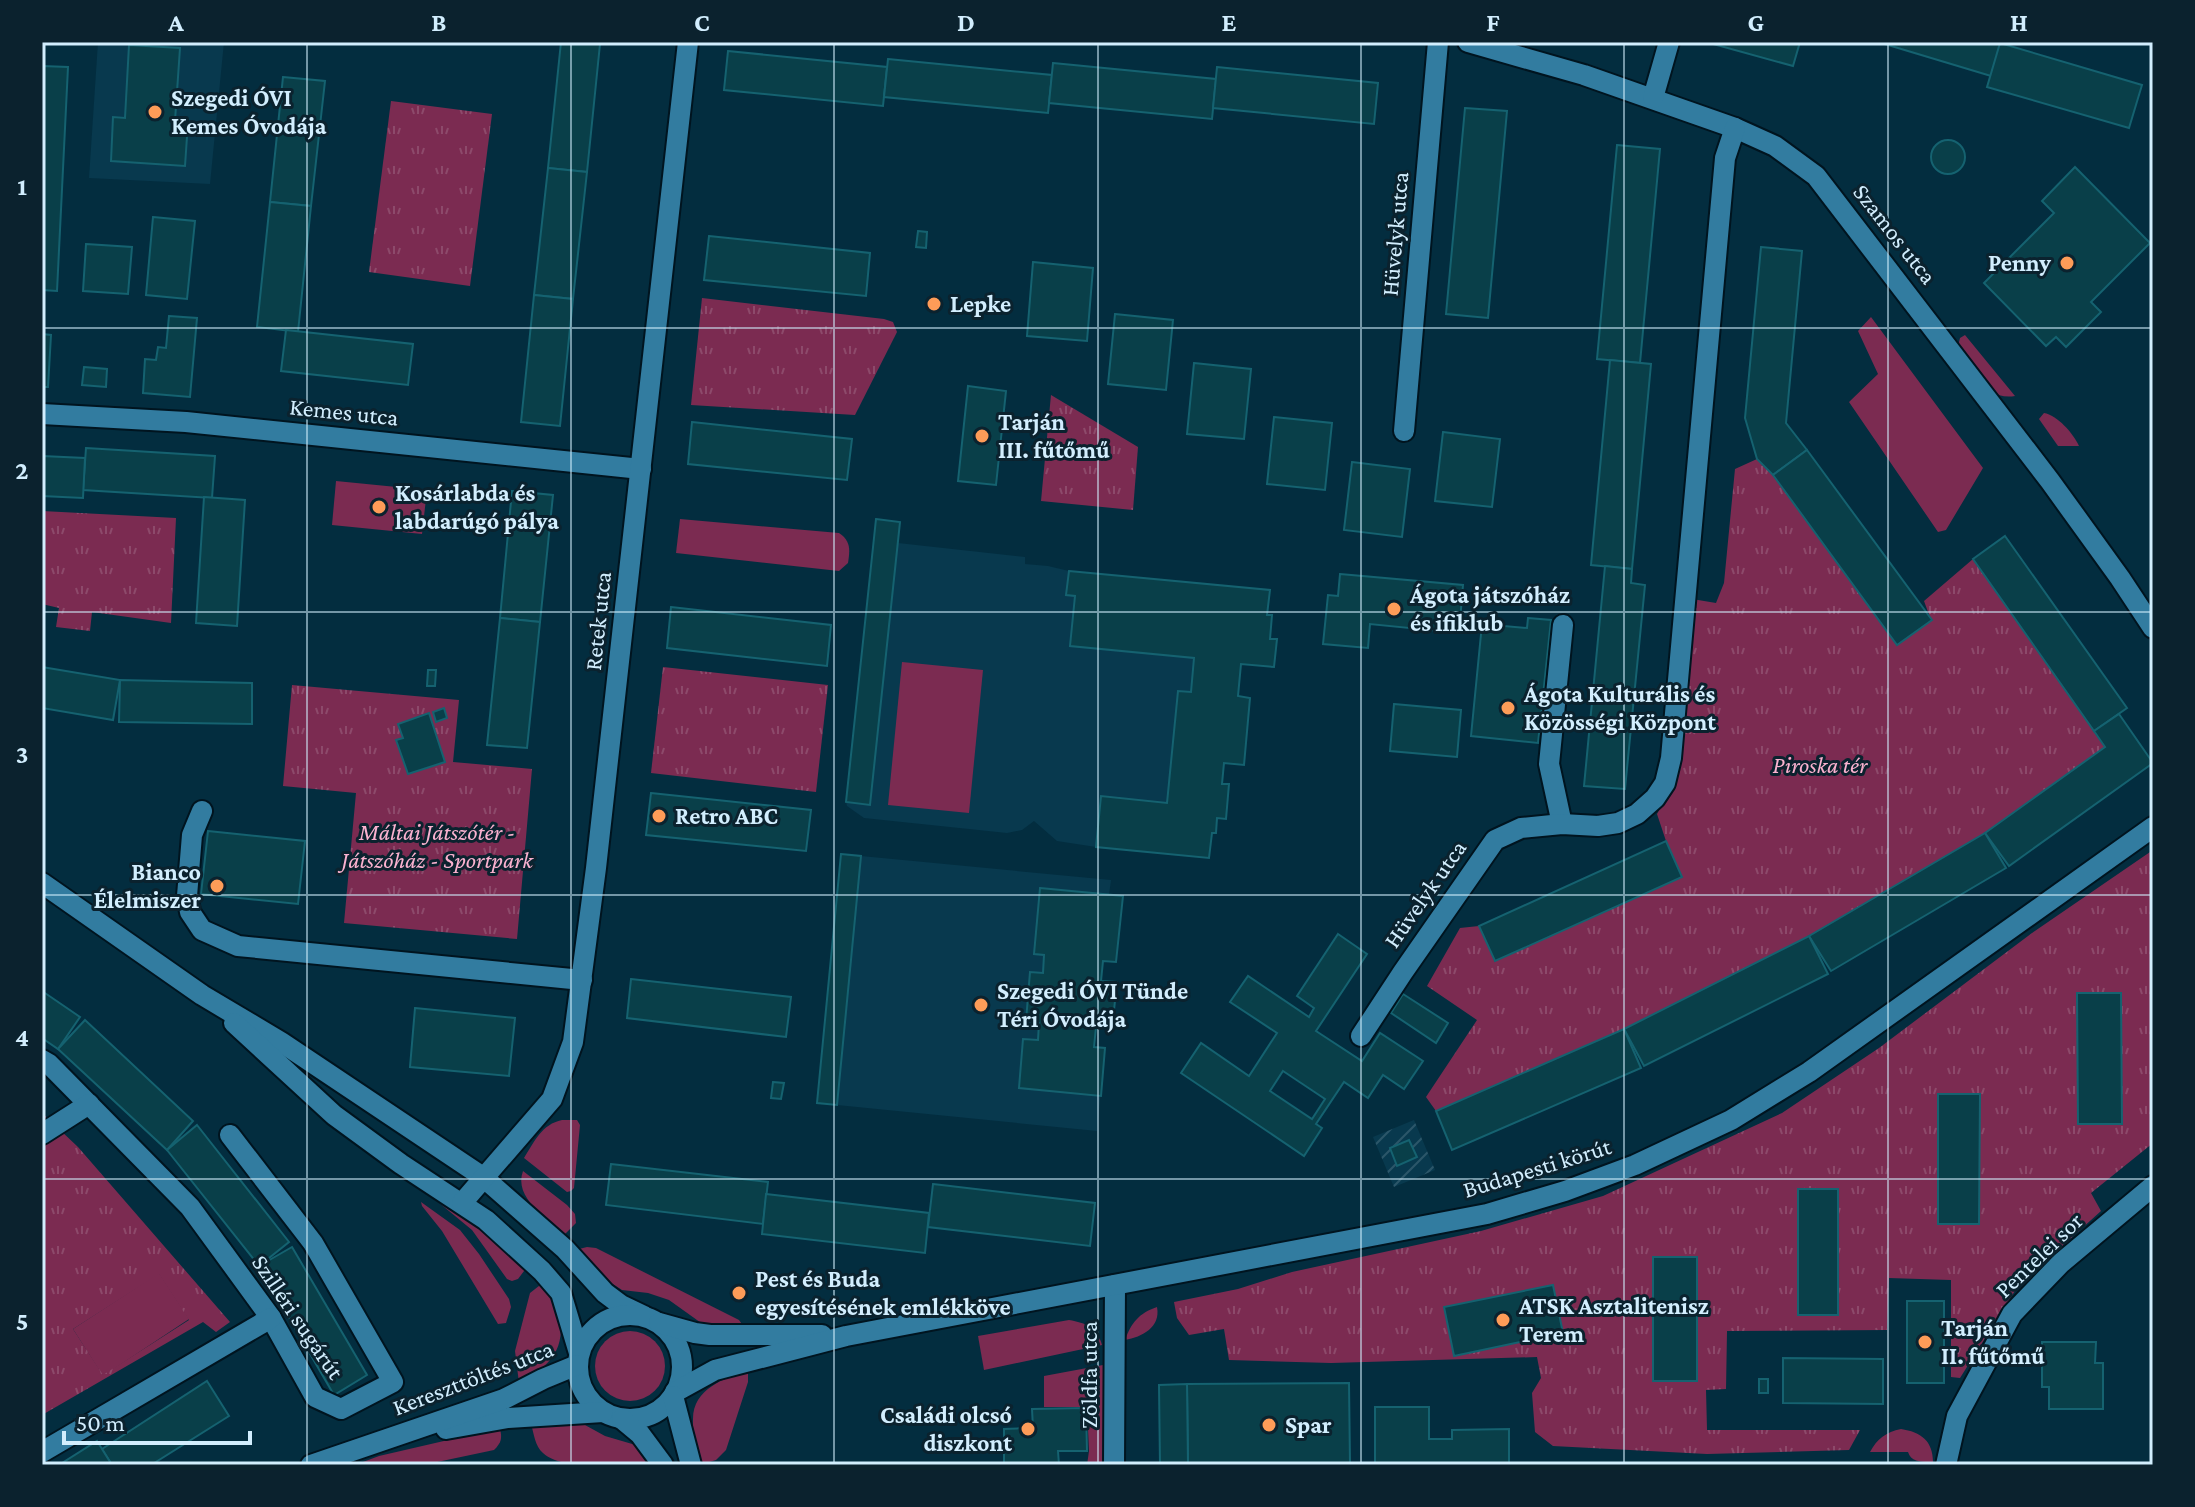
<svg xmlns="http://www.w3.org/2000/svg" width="2195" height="1507" viewBox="0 0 2195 1507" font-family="'Crimson Pro',serif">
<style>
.built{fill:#08394e}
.industrial{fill:url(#industrial-furrows)}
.green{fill:#7b2b51}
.park{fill:url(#park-tufts);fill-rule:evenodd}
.building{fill:#093f49;stroke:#156270;stroke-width:2;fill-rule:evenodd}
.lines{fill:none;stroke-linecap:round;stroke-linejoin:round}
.minor-casing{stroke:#00141f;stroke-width:24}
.tertiary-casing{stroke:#00141f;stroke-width:24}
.minor{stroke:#327ca0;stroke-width:20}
.tertiary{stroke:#327ca0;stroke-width:20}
.grid{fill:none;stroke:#d2eefe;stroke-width:2;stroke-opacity:0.55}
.poi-dot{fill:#fe9c58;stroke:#0b222e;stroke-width:3}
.labels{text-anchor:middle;stroke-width:6;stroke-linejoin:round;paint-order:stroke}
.poi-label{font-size:24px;font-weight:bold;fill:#d2eefe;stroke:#0b222e;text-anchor:start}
.street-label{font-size:24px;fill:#d2eefe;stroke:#0b222e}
.park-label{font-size:24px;font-style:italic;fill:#fbb2d0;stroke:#0b222e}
.neatline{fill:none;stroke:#d2eefe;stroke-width:3}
.grid-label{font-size:26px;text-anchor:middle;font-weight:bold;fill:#d2eefe}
</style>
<defs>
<pattern id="industrial-furrows" width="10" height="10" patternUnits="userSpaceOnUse" patternTransform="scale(2)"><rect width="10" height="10" fill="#08394e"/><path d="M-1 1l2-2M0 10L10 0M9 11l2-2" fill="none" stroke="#2b5669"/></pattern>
<pattern id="park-tufts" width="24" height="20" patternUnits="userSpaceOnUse" patternTransform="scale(2)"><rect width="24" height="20" fill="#7b2b51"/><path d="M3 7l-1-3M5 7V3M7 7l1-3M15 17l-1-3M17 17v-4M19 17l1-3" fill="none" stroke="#8d4a6b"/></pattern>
</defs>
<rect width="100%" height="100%" fill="#032d3f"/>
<g class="built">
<polygon points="98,42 224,42 210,184 89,178"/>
<polygon points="898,543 1025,557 1025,564 1048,566 1069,571 1270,590 1268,614 1272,615 1270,638 1277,639 1274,667 1241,664 1238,696 1250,698 1244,765 1224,764 1222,784 1229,784 1226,819 1217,819 1216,833 1212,834 1209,858 1096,847 1057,841 1034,821 1022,830 1007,833 864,818 847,806 846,802 869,804"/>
<polygon points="861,856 1111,880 1109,895 1123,896 1116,962 1103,961 1101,980 1117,982 1112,1029 1095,1028 1094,1047 1105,1048 1097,1131 837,1105"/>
</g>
<polygon class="industrial" points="1414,1120 1435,1170 1394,1187 1373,1137"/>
<g class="green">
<polygon points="1871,317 1983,468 1946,530 1938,532 1849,402 1878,374 1858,331"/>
<path d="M1965,335L2015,396C1984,401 1972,368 1958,346L1960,338Z"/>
<path d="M2044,413C2057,415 2073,433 2079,446H2058L2039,419Z"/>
<polygon points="336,481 427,490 422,534 332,525"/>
<path d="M680,519L839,533C851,541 850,550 848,563L839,571L676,553Z"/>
<polygon points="902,662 983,670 969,813 888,805"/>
<path d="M562,1120H577L580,1125L574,1188L571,1191L567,1192L524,1158C534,1142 542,1124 562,1120Z"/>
<path d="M523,1171L567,1205L575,1214L576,1223L565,1234C548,1219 513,1198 523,1171Z"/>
<polygon points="432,1197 490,1234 527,1267 518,1279 512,1281 507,1279 472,1230"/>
<polygon points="421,1202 460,1230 479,1254 509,1299 511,1307 506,1323 498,1324 442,1231 422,1206"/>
<polygon points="587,1247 596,1248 739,1320 744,1327 704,1325 669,1300 648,1293 622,1290 599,1275 580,1254 579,1249"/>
<polygon points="159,1273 189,1319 103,1376 73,1329"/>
<path d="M544,1282C559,1305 570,1337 550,1360C542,1370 530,1376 519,1383L515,1351L530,1293Z"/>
<path d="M1157,1307C1161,1327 1142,1337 1125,1340C1131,1323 1139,1313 1157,1307Z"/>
<path d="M1069,1320C1086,1323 1097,1327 1102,1345L984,1370L978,1336Z"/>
<circle cx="630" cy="1366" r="35"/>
<polygon points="1103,1365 1104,1465 1087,1465 1089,1451 1087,1407 1044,1407 1044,1376"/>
<path d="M748,1371V1382L726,1450L716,1460L699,1465C697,1450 692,1434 693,1419C693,1389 724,1378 748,1371Z"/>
<path d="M570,1422L585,1425L605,1436L639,1446L655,1465C628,1465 563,1472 543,1453C535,1446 534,1434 531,1424Z"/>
<path d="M500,1428C502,1438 502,1442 494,1450L423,1465H355L379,1456Z"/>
<path d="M1901,1429C1921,1432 1933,1441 1933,1462C1924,1462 1911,1463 1908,1452H1870C1877,1439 1886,1432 1901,1429Z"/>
</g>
<g class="park">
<polygon points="391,101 492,114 470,286 369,272"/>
<polygon points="702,298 884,319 893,322 897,332 855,415 691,405"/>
<polygon points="1051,395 1138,447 1133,510 1041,501"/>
<polygon points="1757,459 1931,620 1924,601 1973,559 2105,747 1985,833 1809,936 1624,1029 1436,1111 1426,1097 1477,1020 1427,986 1460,928 1479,926 1495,961 1666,841 1657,814 1678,775 1692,599 1716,603 1724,583 1735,469"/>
<polygon points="42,511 176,518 171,623 92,612 90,631 56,627 59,608 42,604"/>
<polygon points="663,667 828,685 816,792 651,773"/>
<polygon points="292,685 459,700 453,762 532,769 517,939 344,923 356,793 283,786"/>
<path d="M2153,850V1143L2091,1193L2101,1211L2018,1286L1960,1378L1951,1377V1280L1889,1278L1887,1330L1727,1331L1726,1389L1706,1390L1707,1430H1860L1849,1450L1707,1454L1553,1446L1535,1432L1532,1393L1541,1378L1537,1357L1331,1363L1229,1360L1224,1329L1189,1335L1177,1318L1174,1302L1238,1289L1292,1272L1481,1231L1603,1196L1782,1113L1879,1048L2032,933ZM2077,993H2121L2122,1124ZM1938,1094L1980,1095L1979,1224L1938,1223ZM1798,1189H1838V1315H1798ZM1553,1285L1563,1333L1445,1307Z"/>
<path d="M42,1113L78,1147L230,1322L216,1332L203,1322L42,1415ZM159,1274L189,1320L103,1375L73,1329Z"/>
</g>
<g class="building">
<polygon points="561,42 600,44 587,172 548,168"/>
<polygon points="1706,42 1800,42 1793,66"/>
<polygon points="1878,42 2001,42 1991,76"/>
<polygon points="2000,43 2142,85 2129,128 1987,87"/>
<polygon points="129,45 180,48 175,121 188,122 185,166 111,161 113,117 125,118"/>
<polygon points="728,51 887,67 883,106 724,90"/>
<polygon points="888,59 1052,75 1048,113 884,97"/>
<polygon points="1053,63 1216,79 1212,119 1049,103"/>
<polygon points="42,66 68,67 57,291 42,290"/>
<polygon points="1217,67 1378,83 1374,124 1213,108"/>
<polygon points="283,77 325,81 311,206 270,202"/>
<polygon points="1465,108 1507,111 1488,318 1446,314"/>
<circle cx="1948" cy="157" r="17"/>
<polygon points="1617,145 1660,149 1640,363 1597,359"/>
<polygon points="2075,167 2150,243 2091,302 2101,312 2066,347 2056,337 2046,346 1984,283 2054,213 2042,201"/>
<polygon points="548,168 587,172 573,299 534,295"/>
<polygon points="270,202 311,206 298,332 257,327"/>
<polygon points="153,217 195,221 187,299 146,295"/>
<polygon points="918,231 927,232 926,248 916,247"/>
<polygon points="709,236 870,253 866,296 704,280"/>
<polygon points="86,244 132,247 128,294 83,291"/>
<polygon points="1761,247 1802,251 1786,423 1807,450 1773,475 1757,459 1745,418"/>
<polygon points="1033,262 1093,268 1087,341 1027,336"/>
<polygon points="534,295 573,299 560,426 521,422"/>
<polygon points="1115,314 1173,320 1166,390 1108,384"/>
<polygon points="169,316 197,318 190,397 143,393 145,359 156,360 158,347 166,348"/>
<polygon points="286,330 413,344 408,385 281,371"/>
<polygon points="42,334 51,335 48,387 42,387"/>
<polygon points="1610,360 1651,364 1632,569 1591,565"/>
<polygon points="1194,363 1251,369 1244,439 1187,434"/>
<polygon points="84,367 107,369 106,387 82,385"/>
<polygon points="968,386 1006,391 996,485 958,481"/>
<polygon points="1274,417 1332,423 1325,490 1267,484"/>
<polygon points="692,422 852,439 847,480 688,464"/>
<polygon points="1443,432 1500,439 1492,507 1435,501"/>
<polygon points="86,448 215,456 212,498 83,490"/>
<polygon points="1807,450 1932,620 1897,645 1773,475"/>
<polygon points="42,456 85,458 83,498 42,496"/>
<polygon points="1352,462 1410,469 1402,537 1344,530"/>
<polygon points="512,491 553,495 540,622 500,618"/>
<polygon points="204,497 245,500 237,626 196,623"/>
<polygon points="876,519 900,522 870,805 846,802"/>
<polygon points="2005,536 2127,708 2094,731 1973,559"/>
<polygon points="1605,566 1632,569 1631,583 1645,585 1625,789 1584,786"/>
<polygon points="1069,571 1270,590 1267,615 1272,615 1270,639 1277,639 1274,667 1241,664 1238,696 1250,698 1244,765 1224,763 1222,784 1229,784 1226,819 1217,818 1216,833 1212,833 1209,858 1096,847 1101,796 1167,803 1178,691 1191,692 1194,658 1070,646 1075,596 1066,595"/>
<polygon points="1340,574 1463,585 1459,633 1370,624 1368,648 1323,644 1328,595 1338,596"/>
<polygon points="671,607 831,625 827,666 667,648"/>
<polygon points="500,618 540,622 527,748 487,745"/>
<polygon points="1528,618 1551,620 1538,743 1471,736 1482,624 1527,628"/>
<polygon points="42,667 120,680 113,720 42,708"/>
<polygon points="428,670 436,670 435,686 427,686"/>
<polygon points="120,680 252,683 252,724 119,722"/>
<polygon points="1394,704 1461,710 1457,757 1390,751"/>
<polygon points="444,708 447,718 436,722 433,712"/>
<polygon points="429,713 445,762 408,774 396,740 403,738 398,724"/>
<polygon points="2119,714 2153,763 2009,866 1985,833 2105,747 2094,731"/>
<polygon points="651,793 811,810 806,851 646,835"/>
<polygon points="208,831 305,841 298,904 201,894"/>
<polygon points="1985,833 2006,868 1831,971 1809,936"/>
<polygon points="1666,841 1682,877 1495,961 1479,926"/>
<polygon points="841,854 861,856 837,1105 817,1103"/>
<polygon points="1040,888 1123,896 1116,962 1103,961 1101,981 1117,982 1112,1029 1096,1027 1094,1047 1105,1048 1101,1096 1019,1088 1023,1039 1038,1040 1039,1023 1026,1021 1030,972 1043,973 1044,955 1034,954"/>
<path d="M1338,934L1367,954L1316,1031L1362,1061L1380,1033L1423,1061L1404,1089L1383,1075L1368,1098L1344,1082L1316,1124L1322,1128L1304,1156L1181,1073L1201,1043L1249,1076L1277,1033L1230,1002L1248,976L1309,1017L1314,1008L1297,996ZM1283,1071L1325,1099L1312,1119L1270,1091Z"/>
<polygon points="1809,936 1828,974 1644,1066 1624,1029"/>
<polygon points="631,979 791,997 786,1037 627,1018"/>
<polygon points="42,991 80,1017 58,1049 42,1038"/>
<polygon points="2077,993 2121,993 2122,1124 2078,1124"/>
<polygon points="1403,994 1448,1023 1436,1043 1391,1013"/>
<polygon points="415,1008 515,1018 509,1076 410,1067"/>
<polygon points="85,1020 193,1121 167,1150 58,1049"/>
<polygon points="1624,1029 1641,1068 1452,1150 1436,1111"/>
<polygon points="773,1082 784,1083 781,1099 771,1098"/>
<polygon points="1938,1094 1980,1094 1979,1224 1938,1224"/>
<polygon points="197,1125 289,1242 259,1266 167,1150"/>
<polygon points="1409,1140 1417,1157 1397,1166 1390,1148"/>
<polygon points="611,1164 768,1182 763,1224 606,1205"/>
<polygon points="933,1184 1095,1203 1090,1246 928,1227"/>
<rect x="1798" y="1189" width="40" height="126"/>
<polygon points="766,1194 929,1213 925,1253 762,1234"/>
<polygon points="292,1247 367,1375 334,1395 259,1266"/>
<rect x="1653" y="1257" width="44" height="124"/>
<polygon points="1553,1285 1563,1333 1454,1356 1444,1307"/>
<rect x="1907" y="1301" width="37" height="82"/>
<polygon points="2042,1342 2096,1342 2095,1363 2103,1363 2103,1409 2049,1409 2049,1387 2042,1387"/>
<polygon points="1783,1358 1883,1359 1883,1404 1783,1403"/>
<rect x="1759" y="1379" width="9" height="14"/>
<polygon points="207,1381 229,1416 151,1465 112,1465 102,1449"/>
<polygon points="1349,1383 1350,1465 1188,1465 1187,1384"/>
<polygon points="1187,1384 1188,1465 1160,1465 1159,1385"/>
<polygon points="1375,1407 1429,1407 1429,1439 1452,1439 1452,1430 1509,1429 1509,1465 1375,1465"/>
<polygon points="1086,1408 1087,1451 1058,1451 1059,1465 1004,1465 1004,1429 1033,1428 1032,1409"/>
<polygon points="97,1441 112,1465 59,1465"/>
</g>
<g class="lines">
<defs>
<g id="minor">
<polyline points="1468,42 1584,75 1735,128 1775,146 1816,176 2050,481 2120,578 2153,628"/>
<polyline points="1653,98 1669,42"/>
<polyline points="42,414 186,422 641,469"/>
<polyline points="1404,431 1438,42"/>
<polyline points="202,811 192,835 187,896 190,912 202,930 238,946 582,980"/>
<polyline points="1562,824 1549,764 1563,625"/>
<polyline points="1361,1036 1403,972 1495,840 1521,828 1562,824 1598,826 1618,823 1637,814 1655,798 1665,783 1671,758 1725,158 1735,128"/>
<polyline points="42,1060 49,1064 190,1207 271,1318 315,1397 341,1409 393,1382 313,1243 230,1135"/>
<polyline points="42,1134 89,1104"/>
<polyline points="42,1452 271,1318"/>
<polyline points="1114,1465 1115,1285"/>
<polyline points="1946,1465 1957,1416 2012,1314 2061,1263 2153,1186"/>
</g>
<g id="tertiary">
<polyline points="42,883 202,995 281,1042 483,1177 565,1249 605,1293 621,1305 644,1316"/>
<polyline points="234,1023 334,1115 401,1164 486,1220 542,1271 561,1293 579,1353"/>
<polyline points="462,1203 552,1099 573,1042 596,868 688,42"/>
<circle cx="630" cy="1367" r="52"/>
<polyline points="659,1323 695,1333 710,1335 822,1335"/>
<polyline points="675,1392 715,1370 846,1336 1487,1214 1565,1191 1635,1165 1731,1120 1809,1072 2153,827"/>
<polyline points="673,1396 691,1465"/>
<polyline points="622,1419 640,1434 663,1465"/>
<polyline points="446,1429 508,1418 603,1412"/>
<polyline points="311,1465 504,1399 543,1379 577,1365"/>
</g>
</defs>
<use href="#minor" class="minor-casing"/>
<use href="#tertiary" class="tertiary-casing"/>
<use href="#minor" class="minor"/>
<use href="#tertiary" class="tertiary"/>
</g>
<path class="grid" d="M307,42V1465M571,42V1465M834,42V1465M1098,42V1465M1361,42V1465M1624,42V1465M1888,42V1465M42,328H2153M42,612H2153M42,895H2153M42,1179H2153"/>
<g class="poi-dot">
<circle cx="155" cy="112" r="8"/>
<circle cx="2067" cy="263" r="8"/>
<circle cx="934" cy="304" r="8"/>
<circle cx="982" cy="436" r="8"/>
<circle cx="379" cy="507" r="8"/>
<circle cx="1394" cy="609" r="8"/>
<circle cx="1508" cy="708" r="8"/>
<circle cx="659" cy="816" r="8"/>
<circle cx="217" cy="886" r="8"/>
<circle cx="981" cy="1005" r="8"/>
<circle cx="739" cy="1293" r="8"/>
<circle cx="1503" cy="1320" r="8"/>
<circle cx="1925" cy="1342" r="8"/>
<circle cx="1269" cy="1425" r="8"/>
<circle cx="1028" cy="1429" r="8"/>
</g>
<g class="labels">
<g class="poi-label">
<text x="171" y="106">Szegedi ÓVI<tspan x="171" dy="28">Kemes Óvodája</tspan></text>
<text x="2051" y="271" text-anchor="end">Penny</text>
<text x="950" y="312">Lepke</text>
<text x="998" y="430">Tarján<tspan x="998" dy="28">III. fűtőmű</tspan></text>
<text x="395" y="501">Kosárlabda és<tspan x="395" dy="28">labdarúgó pálya</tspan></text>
<text x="1410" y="603">Ágota játszóház<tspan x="1410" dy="28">és ifiklub</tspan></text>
<text x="1524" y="702">Ágota Kulturális és<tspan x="1524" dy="28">Közösségi Központ</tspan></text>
<text x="675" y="824">Retro ABC</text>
<text x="201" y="880" text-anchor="end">Bianco<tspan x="201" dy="28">Élelmiszer</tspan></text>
<text x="997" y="999">Szegedi ÓVI Tünde<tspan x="997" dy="28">Téri Óvodája</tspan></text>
<text x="755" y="1287">Pest és Buda<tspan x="755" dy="28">egyesítésének emlékköve</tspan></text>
<text x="1519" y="1314">ATSK Asztalitenisz<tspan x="1519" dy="28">Terem</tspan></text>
<text x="1941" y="1336">Tarján<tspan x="1941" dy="28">II. fűtőmű</tspan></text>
<text x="1012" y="1423" text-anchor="end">Családi olcsó<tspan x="1012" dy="28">diszkont</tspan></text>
<text x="1285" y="1433">Spar</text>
</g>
<g class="street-label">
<text transform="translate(1395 234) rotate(-85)" y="8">Hüvelyk utca</text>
<text transform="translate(1895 234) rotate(52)" y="8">Szamos utca</text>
<text transform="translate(344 412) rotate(6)" y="8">Kemes utca</text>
<text transform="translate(598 621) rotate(-84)" y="8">Retek utca</text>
<text transform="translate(1425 894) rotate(-55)" y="8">Hüvelyk utca</text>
<text transform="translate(1537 1168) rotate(-17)" y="8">Budapesti körút</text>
<text transform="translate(2039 1255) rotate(-44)" y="8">Pentelei sor</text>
<text transform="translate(298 1317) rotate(56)" y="8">Szilléri sugárút</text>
<text transform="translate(1089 1375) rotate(-90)" y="8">Zöldfa utca</text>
<text transform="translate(473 1378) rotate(-21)" y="8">Kereszttöltés utca</text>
</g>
<g class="park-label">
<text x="1820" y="773">Piroska tér</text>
<text x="437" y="840">Máltai Játszótér -<tspan x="437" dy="28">Játszóház - Sportpark</tspan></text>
</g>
</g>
<rect width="2195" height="1507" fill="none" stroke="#0b222e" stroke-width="88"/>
<path d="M64 1431v12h186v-12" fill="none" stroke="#d2eefe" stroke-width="4"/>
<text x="76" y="1431" font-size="24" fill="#d2eefe" stroke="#0b222e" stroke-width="6" paint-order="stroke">50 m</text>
<rect x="44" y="44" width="2107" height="1419" class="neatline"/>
<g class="grid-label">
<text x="176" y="31">A</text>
<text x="439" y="31">B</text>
<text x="702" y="31">C</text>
<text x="966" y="31">D</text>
<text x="1229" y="31">E</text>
<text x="1493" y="31">F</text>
<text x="1756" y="31">G</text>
<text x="2019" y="31">H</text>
<text x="22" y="195">1</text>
<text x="22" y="479">2</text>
<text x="22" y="763">3</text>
<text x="22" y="1046">4</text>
<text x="22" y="1330">5</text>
</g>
</svg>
